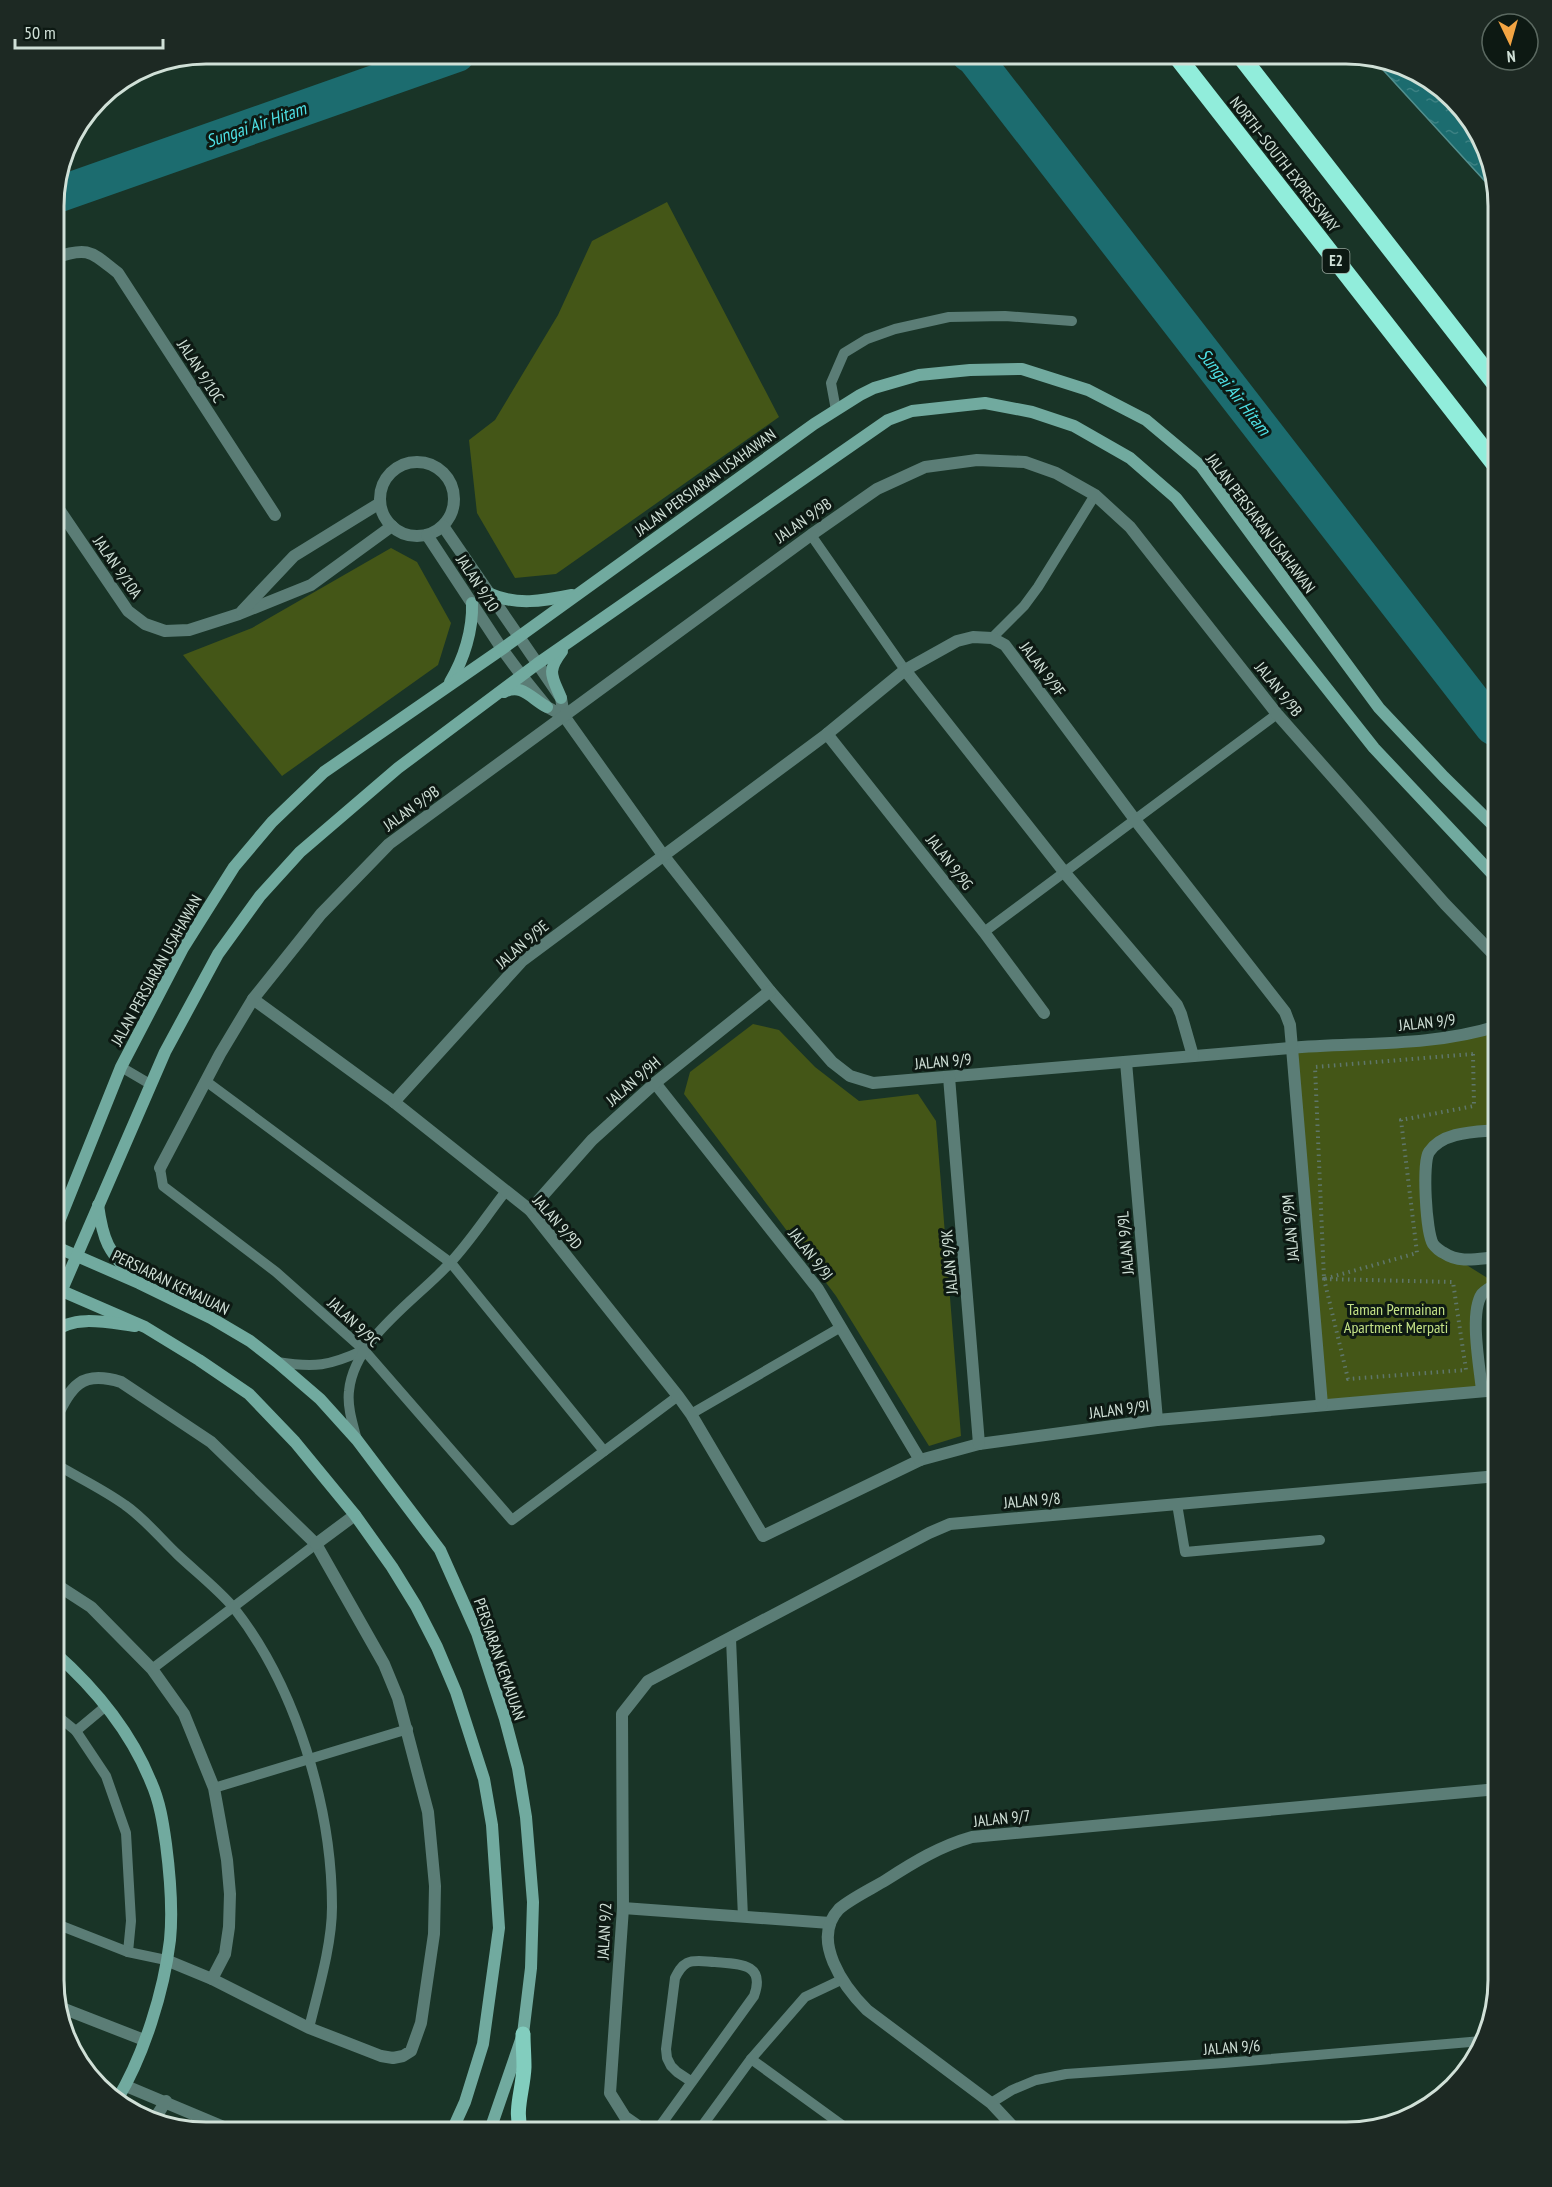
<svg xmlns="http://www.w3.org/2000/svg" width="1552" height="2187" viewBox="0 0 1552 2187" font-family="'PT Sans Narrow',sans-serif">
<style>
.green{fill:#445617}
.water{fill:url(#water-ripples);stroke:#528f8e;stroke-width:1.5}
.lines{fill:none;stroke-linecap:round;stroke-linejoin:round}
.river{stroke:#1c6c6f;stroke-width:36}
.path{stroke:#5f766a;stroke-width:4;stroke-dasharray:1.5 4.5;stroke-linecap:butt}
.lane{stroke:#5b7d76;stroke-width:10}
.street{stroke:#5b7d76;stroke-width:12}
.secondary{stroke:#71aa9f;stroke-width:12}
.primary{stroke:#82cdbe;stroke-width:15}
.highway{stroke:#91eddb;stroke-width:18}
.labels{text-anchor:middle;stroke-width:6;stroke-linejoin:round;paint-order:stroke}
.shield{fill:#0d1913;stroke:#96a49c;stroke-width:1.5}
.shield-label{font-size:15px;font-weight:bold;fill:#d0e0d7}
.street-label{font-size:16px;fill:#d0e0d7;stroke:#0d1913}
.park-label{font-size:16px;fill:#c3e186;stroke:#0d1913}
.water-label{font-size:18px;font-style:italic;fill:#4ee0e5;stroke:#0d1913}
.rim{fill:none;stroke:#d0e0d7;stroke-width:3}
</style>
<defs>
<pattern id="water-ripples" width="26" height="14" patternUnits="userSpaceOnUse" patternTransform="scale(1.5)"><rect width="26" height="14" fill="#1c6c6f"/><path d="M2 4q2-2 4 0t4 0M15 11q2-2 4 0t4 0" fill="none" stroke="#3c8183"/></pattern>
</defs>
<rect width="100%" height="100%" fill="#193427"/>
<g class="green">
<polygon points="667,202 779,417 556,574 515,578 477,513 469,440 495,420 558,315 592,241"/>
<polygon points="391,548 417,562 451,623 438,665 282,776 183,655 252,628"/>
<polygon points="753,1024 779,1030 815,1067 859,1101 918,1094 936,1121 961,1436 929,1446 836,1296 684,1094 690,1072"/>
<polygon points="1498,1026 1498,1130 1463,1133 1429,1152 1433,1244 1497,1284 1477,1305 1482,1391 1322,1405 1292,1048 1440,1039"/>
</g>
<polygon class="water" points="1374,60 1422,75 1477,130 1493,190"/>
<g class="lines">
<g class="river">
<polyline points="969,54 974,57 1493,727 1498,729"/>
<polyline points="54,196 457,54"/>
</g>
<g class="path">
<polygon points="1473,1054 1474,1106 1401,1120 1417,1253 1324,1279 1315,1067"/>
<polygon points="1324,1279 1453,1282 1466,1370 1348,1379"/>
</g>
<g class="lane">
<polyline points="836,410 831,383 844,353 867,339 895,329 949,317 1005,316 1072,321"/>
<polyline points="811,535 905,670"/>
<polyline points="992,638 1024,606 1038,587 1095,495"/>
<polyline points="984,932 1277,714"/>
<polyline points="121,1067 150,1084"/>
<polyline points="207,1082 451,1263 604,1451"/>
<polyline points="160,1168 163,1186 276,1272 364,1350 512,1520 678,1396"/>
<path d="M277,1362C315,1368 329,1366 364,1350"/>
<polyline points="691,1414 841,1327"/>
<path d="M357,1440C353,1425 347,1407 349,1391C354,1339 416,1300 449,1264C470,1242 487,1215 506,1191"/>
<path d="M54,1463C77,1477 103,1489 125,1505C144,1518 161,1539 178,1555C196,1572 218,1589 234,1608C296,1687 332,1807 332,1907C332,1945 318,1991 309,2028"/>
<polyline points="1177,1504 1185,1552 1320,1540"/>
<polyline points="731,1639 743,1917"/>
<polyline points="152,1669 316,1544"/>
<polyline points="54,1713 76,1731 106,1776 126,1833 131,1921 128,1952"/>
<polyline points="76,1731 106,1706"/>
<polyline points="214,1788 408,1729"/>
<polyline points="54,1923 128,1952 166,1960"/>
<polyline points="751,2059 853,2133"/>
<polyline points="991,2103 1012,2090 1036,2080 1066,2074 1224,2063 1482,2041"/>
<path d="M655,2133L754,1996C766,1963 739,1964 715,1962C707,1962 695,1959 687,1963C681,1966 678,1972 675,1978L666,2049L667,2058L671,2066L677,2072L692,2082"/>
<polyline points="697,2133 751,2059 805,1997 841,1980"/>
</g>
<g class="street">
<path d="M54,258C89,246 91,252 118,273L275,515"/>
<circle cx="417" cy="499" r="37"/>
<polyline points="54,502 128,611 145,624 165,631 189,630 239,614 311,585 392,526"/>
<path d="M443,526L561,698L564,716L663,855L770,991L832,1062L850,1076L873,1083C1012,1071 1151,1059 1290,1048C1360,1042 1431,1047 1498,1026"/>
<polyline points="427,535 502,649 522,676 547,707 564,716"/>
<polyline points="242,611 294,556 380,503"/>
<polyline points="905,670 1065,873 1177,1005 1181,1014 1193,1056"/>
<polyline points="827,734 984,932 1044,1013"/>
<polyline points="253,999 394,1102 530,1210 678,1396 691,1414 763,1536 920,1460 979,1444 1157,1420 1498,1390"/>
<polyline points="1126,1062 1157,1420"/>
<polyline points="949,1077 979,1444"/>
<polyline points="655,1083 818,1289 920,1460"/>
<polyline points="394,1102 522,961 827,734 905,670 957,641 973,637 992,638 1005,645 1136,821 1285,1012 1290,1025 1292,1048 1322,1405"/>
<polyline points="160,1168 220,1054 253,999 321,914 389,844 811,535 877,489 925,467 977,460 1025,462 1056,473 1095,495 1130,527 1277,714 1445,904 1498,959"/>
<polyline points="530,1210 592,1140 655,1083 770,991"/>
<path d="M1498,1257C1480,1258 1460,1264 1444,1253C1441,1252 1435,1247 1433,1244C1426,1232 1422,1163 1429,1152C1443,1131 1476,1132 1498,1130"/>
<path d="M1482,1391C1480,1368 1469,1313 1482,1294C1486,1290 1493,1286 1498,1284"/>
<path d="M54,1421C71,1388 79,1369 121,1382L211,1442L316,1544L384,1664L398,1698L428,1812L435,1886L434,1934L421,2023L411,2051L403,2056L393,2058L381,2056L309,2028L212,1979L166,1960"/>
<polyline points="316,1544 355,1515"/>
<polyline points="54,1583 91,1607 152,1669 184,1714 214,1788 227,1860 230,1894 229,1927 225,1954 212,1979"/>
<polyline points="623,1908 830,1923"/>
<polyline points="62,2008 144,2040"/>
<polyline points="126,2086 238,2133"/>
<polyline points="154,2120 166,2101"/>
<polyline points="648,2133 625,2117 610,2093 623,1908 622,1714 648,1681 929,1533 950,1524 1498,1476"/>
<path d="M1019,2133L991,2103L867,2010C844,1987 810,1940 839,1909C850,1899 873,1888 886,1880C914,1862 940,1846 972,1837L1498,1789"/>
</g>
<g class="secondary">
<path d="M488,593C516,606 543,601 572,595"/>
<path d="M450,682C464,659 473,630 472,603"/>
<path d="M504,692C523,683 531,699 547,707"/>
<path d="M561,698C552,676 546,672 562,651"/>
<path d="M98,1205C103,1241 108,1251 134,1278"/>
<polyline points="54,1234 121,1067 183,948 234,867 272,822 324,772 502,649 814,424 860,395 874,388 919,375 970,370 1022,369 1088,390 1146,420 1201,466 1379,708 1444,777 1498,830"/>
<polyline points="54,1246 139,1283 211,1318 250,1341 277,1362 320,1399 357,1440 440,1550 477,1633 505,1719 518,1768 526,1817 533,1902 531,1968 523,2034 489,2133"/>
<polyline points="55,1288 145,1327 199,1360 249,1394 295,1442 355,1515 392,1567 416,1606 437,1647 456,1692 484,1779 492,1825 499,1928 483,2044 465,2102 451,2133"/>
<polyline points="54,1308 165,1052 218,954 260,896 300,852 398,768 537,664 888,420 912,411 985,403 1032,412 1074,426 1130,458 1176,498 1374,748 1498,880"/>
<path d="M54,1332C74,1314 110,1323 135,1326"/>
<path d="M54,1652C96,1689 130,1730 151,1782C160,1802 163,1823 166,1844C170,1875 173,1910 170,1940C164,1991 144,2055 117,2100"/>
</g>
<path class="primary" d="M521,2133C514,2109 523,2091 524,2067C524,2056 523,2045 523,2034"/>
<g class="highway">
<polyline points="1175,54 1498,468"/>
<polyline points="1239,54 1498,387"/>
</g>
</g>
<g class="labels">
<rect class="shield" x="1322.5" y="249" width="27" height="24" rx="4.5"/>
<g class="shield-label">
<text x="1336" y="266">E2</text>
</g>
<g class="street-label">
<text transform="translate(1285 164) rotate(52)" y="6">NORTH–SOUTH EXPRESSWAY</text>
<text transform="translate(201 371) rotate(57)" y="6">JALAN 9/10C</text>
<text transform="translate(705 482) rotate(-36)" y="6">JALAN PERSIARAN USAHAWAN</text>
<text transform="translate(803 520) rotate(-35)" y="6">JALAN 9/9B</text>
<text transform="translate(1261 523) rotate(53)" y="6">JALAN PERSIARAN USAHAWAN</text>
<text transform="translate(118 567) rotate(55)" y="6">JALAN 9/10A</text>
<text transform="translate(478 583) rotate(57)" y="6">JALAN 9/10</text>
<text transform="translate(1043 669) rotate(53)" y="6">JALAN 9/9F</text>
<text transform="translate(1279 689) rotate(51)" y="6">JALAN 9/9B</text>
<text transform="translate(411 808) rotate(-36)" y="6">JALAN 9/9B</text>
<text transform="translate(950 862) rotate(52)" y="6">JALAN 9/9G</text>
<text transform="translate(522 944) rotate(-41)" y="6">JALAN 9/9E</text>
<text transform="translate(156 970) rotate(-61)" y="6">JALAN PERSIARAN USAHAWAN</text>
<text transform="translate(1427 1022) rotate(-6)" y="6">JALAN 9/9</text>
<text transform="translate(943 1061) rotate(-5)" y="6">JALAN 9/9</text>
<text transform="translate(633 1081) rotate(-41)" y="6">JALAN 9/9H</text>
<text transform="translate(558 1222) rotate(49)" y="6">JALAN 9/9D</text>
<text transform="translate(1290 1228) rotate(-95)" y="6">JALAN 9/9M</text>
<text transform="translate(1125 1243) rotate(-95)" y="6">JALAN 9/9L</text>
<text transform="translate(811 1254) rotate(52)" y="6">JALAN 9/9J</text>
<text transform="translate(949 1262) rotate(-95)" y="6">JALAN 9/9K</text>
<text transform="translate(171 1282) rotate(26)" y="6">PERSIARAN KEMAJUAN</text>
<text transform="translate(354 1322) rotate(43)" y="6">JALAN 9/9C</text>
<text transform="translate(1119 1409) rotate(-7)" y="6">JALAN 9/9I</text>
<text transform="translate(1032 1500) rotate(-5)" y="6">JALAN 9/8</text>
<text transform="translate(500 1659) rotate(71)" y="6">PERSIARAN KEMAJUAN</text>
<text transform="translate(1002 1818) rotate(-6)" y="6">JALAN 9/7</text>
<text transform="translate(604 1931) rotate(-87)" y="6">JALAN 9/2</text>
<text transform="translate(1232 2047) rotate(-4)" y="6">JALAN 9/6</text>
</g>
<g class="park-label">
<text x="1396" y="1315">Taman Permainan<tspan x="1396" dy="18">Apartment Merpati</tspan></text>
</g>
<g class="water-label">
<text transform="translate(256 125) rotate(-19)" y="6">Sungai Air Hitam</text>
<text transform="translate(1234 392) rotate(52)" y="6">Sungai Air Hitam</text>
</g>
</g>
<path d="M0 0H1552V2187H0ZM206 64H1346A142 142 0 0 1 1488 206V1980A142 142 0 0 1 1346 2122H206A142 142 0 0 1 64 1980V206A142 142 0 0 1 206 64Z" fill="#1d2923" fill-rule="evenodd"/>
<path class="rim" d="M206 64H1346A142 142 0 0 1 1488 206V1980A142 142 0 0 1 1346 2122H206A142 142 0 0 1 64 1980V206A142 142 0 0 1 206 64Z"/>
<g transform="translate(1510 42) rotate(175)"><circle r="28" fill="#0d1913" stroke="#5b6961" stroke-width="1.5"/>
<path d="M0-4.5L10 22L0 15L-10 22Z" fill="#f3a443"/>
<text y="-9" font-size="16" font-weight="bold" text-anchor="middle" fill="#d0e0d7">N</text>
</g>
<path d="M15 39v9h148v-9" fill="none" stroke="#d0e0d7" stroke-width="3"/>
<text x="24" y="39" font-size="18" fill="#d0e0d7" stroke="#0d1913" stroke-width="4.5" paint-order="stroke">50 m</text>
</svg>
